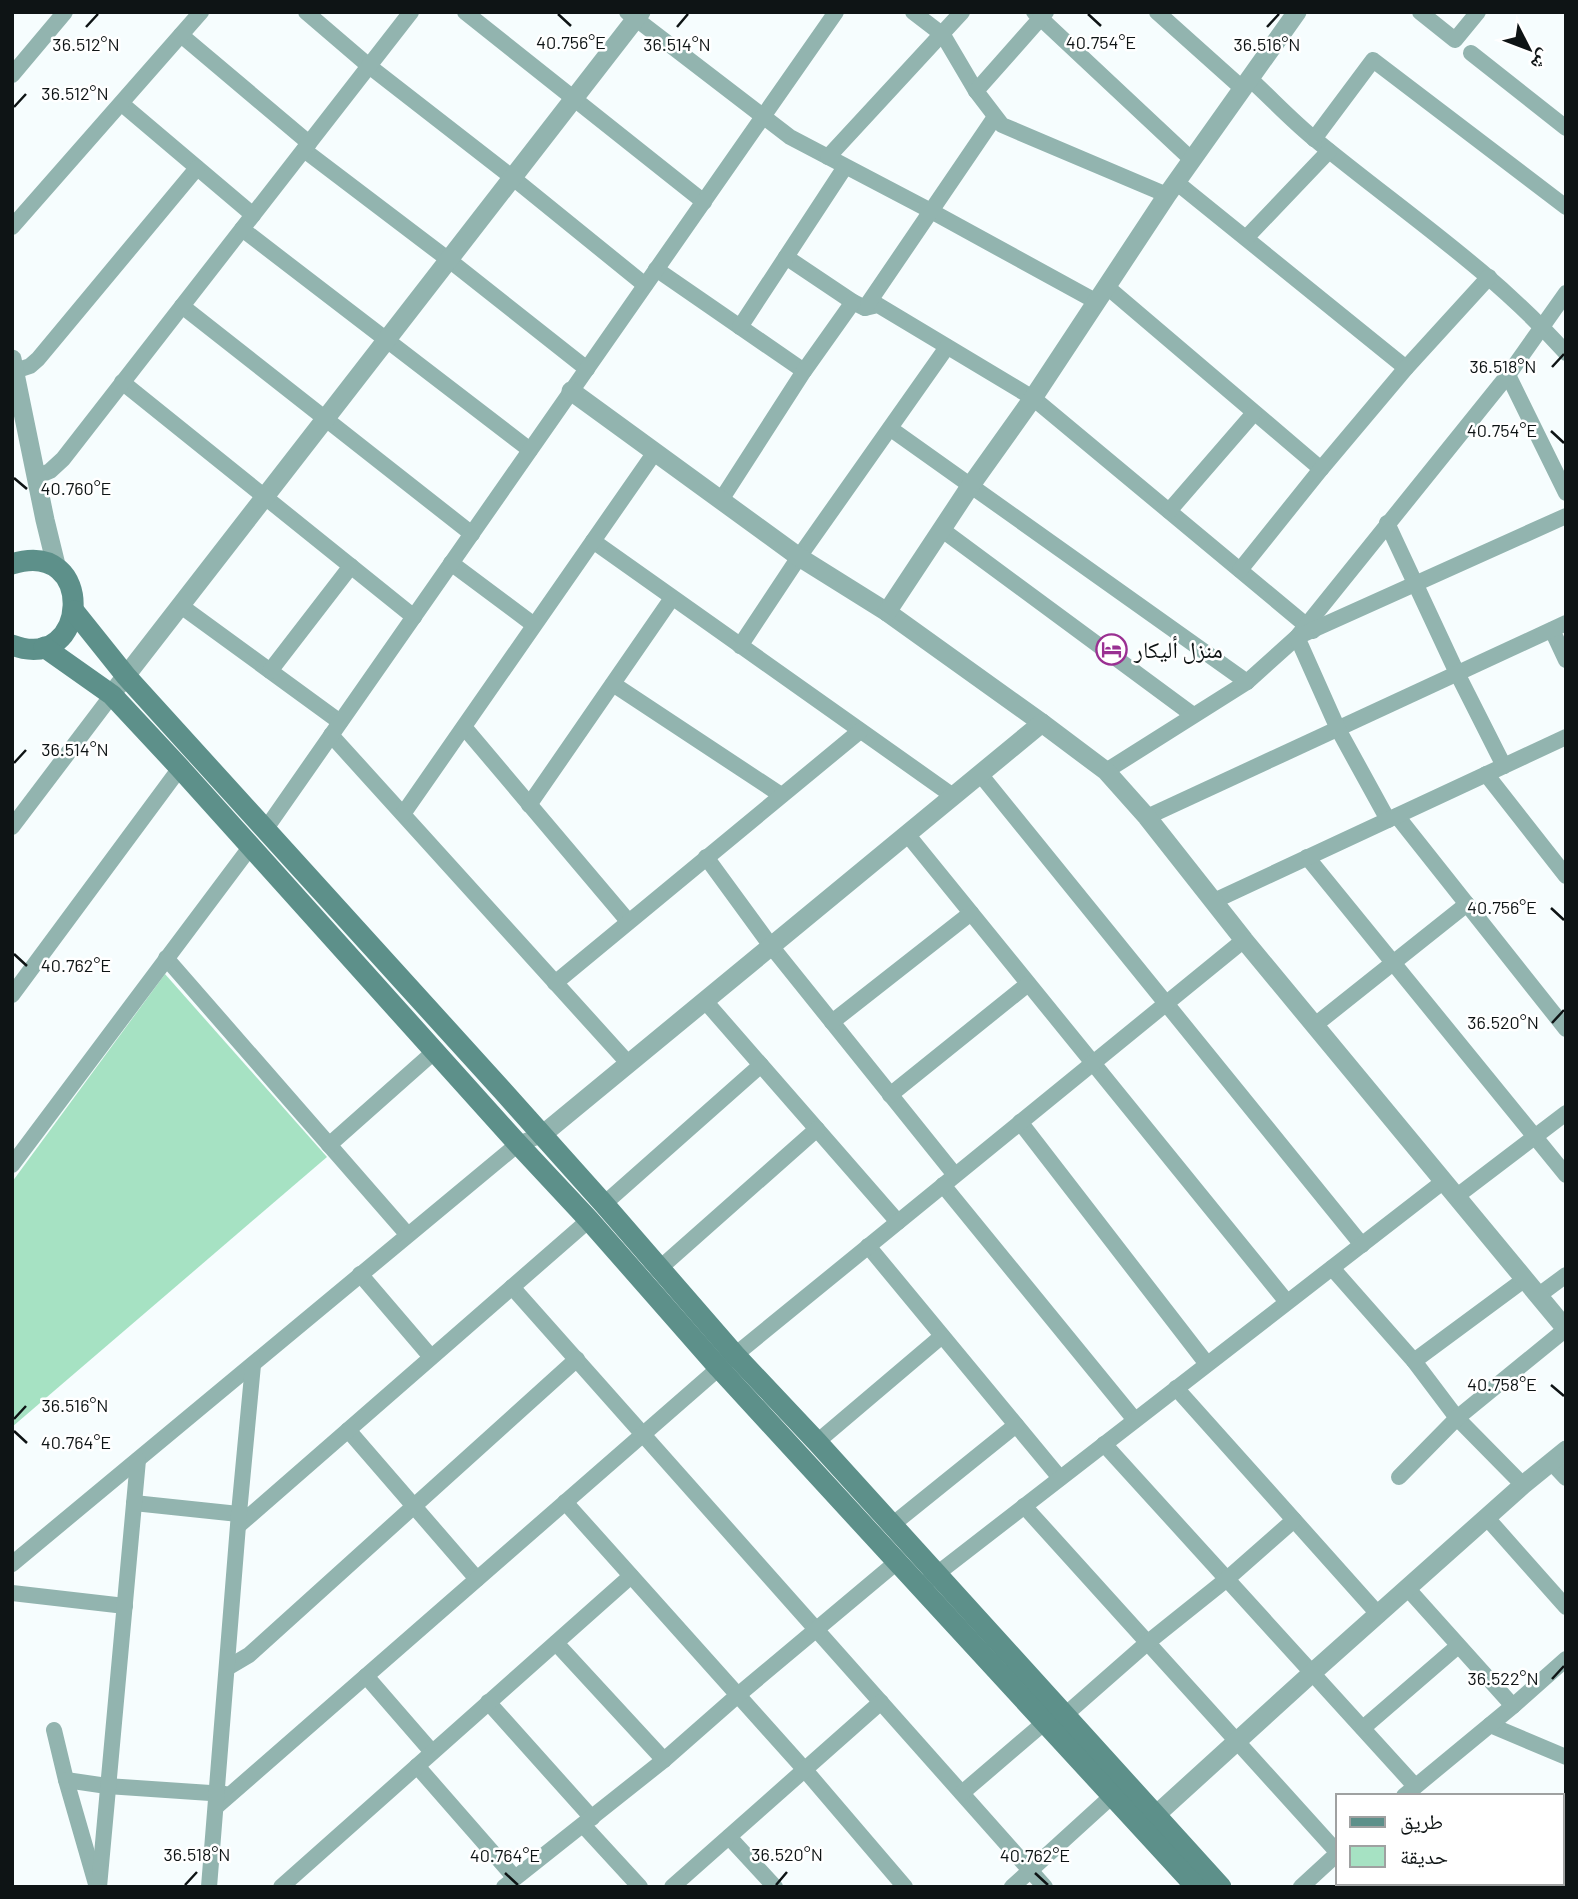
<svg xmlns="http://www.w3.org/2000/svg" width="1578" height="1899" viewBox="0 0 1578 1899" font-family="Barlow,'Noto Naskh Arabic',sans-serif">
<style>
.green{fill:#a6e2c3}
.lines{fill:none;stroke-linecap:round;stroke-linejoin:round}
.minor{stroke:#92b4af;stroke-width:16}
.tertiary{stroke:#92b4af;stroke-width:19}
.secondary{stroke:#5d908a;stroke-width:21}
.ticks{fill:none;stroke:#0e1415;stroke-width:2.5}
.labels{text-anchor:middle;stroke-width:5;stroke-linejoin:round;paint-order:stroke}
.poi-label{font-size:23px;fill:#0e1415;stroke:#fff;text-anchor:start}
.ticks-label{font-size:18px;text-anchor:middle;fill:#0e1415;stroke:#fff;stroke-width:5;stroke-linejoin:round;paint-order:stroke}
</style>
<rect width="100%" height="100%" fill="#f6fdfe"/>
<polygon class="green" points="165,974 327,1157 12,1427 12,1182"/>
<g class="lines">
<g class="minor">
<polyline points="306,12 369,66 513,178 645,285"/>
<polyline points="465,12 704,202"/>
<polyline points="627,12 790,137 931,211 1097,302"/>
<polyline points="913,12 943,35 976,91 1002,125 1167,195"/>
<polyline points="1034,12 1192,160"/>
<polyline points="1157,12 1243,89"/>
<polyline points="1420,12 1455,40 1478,12"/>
<polyline points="181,35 309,143"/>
<polyline points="1471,53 1566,128"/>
<polyline points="12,75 65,12"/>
<path d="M1250,79C1272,99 1293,122 1317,141C1401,210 1493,271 1566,353"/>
<polyline points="976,91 1046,12"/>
<polyline points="122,104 253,215"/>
<polyline points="1314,139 1373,60 1566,207"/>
<polyline points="304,150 449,260 587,369"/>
<polyline points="828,157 962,12"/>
<polyline points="1176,182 1406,368"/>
<polyline points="12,227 201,12"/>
<polyline points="242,229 530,450"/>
<polyline points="1246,238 1329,151"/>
<polyline points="786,257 853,302 865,308 878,305 1033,398 1313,631"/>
<polyline points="656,269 804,371"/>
<polyline points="1106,286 1321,469"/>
<polyline points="182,306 472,534"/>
<polyline points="865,308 995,117"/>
<polyline points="740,327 845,167"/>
<polyline points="15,371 30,366 38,359 197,168"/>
<polyline points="1508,375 1566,493"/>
<polyline points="122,382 414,617"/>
<polyline points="891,429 1247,682"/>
<polyline points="36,477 50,471 63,459 411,12"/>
<polyline points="721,500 804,371 853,302"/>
<polyline points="1169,511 1254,413"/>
<polyline points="1387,523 1457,673 1504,766"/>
<polyline points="941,529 1193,715"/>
<polyline points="593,541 953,796"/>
<polyline points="451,563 534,625"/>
<polyline points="1240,570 1321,469 1406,368 1489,277"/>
<polyline points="181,606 340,722"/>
<polyline points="1552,630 1566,660"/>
<polyline points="740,646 799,557 947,347"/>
<polyline points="270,671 351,566"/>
<polyline points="613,684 781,795"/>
<polyline points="464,727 628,921"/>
<polyline points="331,735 629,1064"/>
<polyline points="1106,771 1247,682 1297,637 1508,375 1566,293"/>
<polyline points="980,774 1362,1245"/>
<polyline points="1486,774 1566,876"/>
<polyline points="529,805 672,598"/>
<polyline points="403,814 655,452"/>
<polyline points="1397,816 1566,1029"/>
<polyline points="1147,817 1566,623"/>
<polyline points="1388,820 1338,729 1297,637 1566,516"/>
<polyline points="12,827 112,695"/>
<polyline points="265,830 836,12"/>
<polyline points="907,834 1287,1302"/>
<polyline points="706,857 771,946 955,1175"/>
<polyline points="1307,857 1566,1175"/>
<polyline points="1214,901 1566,737"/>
<polyline points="166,958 407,1234"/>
<polyline points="555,983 860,731"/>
<polyline points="12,995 180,768"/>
<polyline points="705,1001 898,1222"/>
<polyline points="832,1022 971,913"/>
<polyline points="1315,1025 1467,904"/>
<polyline points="890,1095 1028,984"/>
<polyline points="1020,1122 1207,1364"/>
<polyline points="329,1145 435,1051"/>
<polyline points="12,1165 251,846"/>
<polyline points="943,1185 1135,1420"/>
<polyline points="1457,1196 1566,1113"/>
<polyline points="604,1204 761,1065"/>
<polyline points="868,1246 1060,1478"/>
<polyline points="660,1268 817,1129"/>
<polyline points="1332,1268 1414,1361 1457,1418 1523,1485"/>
<polyline points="360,1274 431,1357"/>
<polyline points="512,1287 1045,1887"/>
<polyline points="1539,1295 1566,1275"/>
<polyline points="1414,1361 1525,1279"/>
<polyline points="1176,1388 1379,1615"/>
<polyline points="348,1430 477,1579"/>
<polyline points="817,1442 942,1336"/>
<polyline points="1104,1444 1415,1786"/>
<polyline points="1551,1462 1566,1478"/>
<polyline points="1399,1477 1457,1418 1566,1329"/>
<polyline points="565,1502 805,1770 905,1887"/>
<polyline points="134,1503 248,1515"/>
<polyline points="1024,1506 1338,1853"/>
<polyline points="1487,1518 1566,1607"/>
<polyline points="892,1525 1016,1425"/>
<polyline points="238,1526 589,1220"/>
<polyline points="12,1564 518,1144 542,1135"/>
<polyline points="929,1580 1444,1181"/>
<polyline points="1408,1589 1513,1706"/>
<polyline points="12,1593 125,1606"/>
<polyline points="556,1643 664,1760"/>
<polyline points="227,1668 249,1655 577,1359"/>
<polyline points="366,1676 432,1752"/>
<polyline points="488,1702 592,1818"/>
<polyline points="1065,1715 1147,1643 1227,1579 1294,1520"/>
<polyline points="1490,1725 1566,1757"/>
<polyline points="1363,1728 1458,1646"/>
<polyline points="54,1730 66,1780 96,1884"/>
<polyline points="417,1766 515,1878"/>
<polyline points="66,1780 107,1786 225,1794"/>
<polyline points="962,1793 1045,1722"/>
<polyline points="1404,1796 1513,1706 1566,1659"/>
<polyline points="216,1807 719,1368 1244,940"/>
<polyline points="583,1825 640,1887"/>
<polyline points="729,1837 775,1887"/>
<polyline points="99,1887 138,1460"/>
<polyline points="209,1887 239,1513 253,1365"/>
<polyline points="281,1887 631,1576"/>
<polyline points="504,1887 664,1760 738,1695 898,1561"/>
<polyline points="672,1887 881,1702"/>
<polyline points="1012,1887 1112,1796"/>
<polyline points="1301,1887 1338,1853"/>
</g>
<g class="tertiary">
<polyline points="12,359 45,520 57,569"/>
<polyline points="571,391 799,557 887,612 1042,723 1106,771 1147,817 1244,940 1566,1329"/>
<polyline points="887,612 971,485 1033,398 1167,195 1297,12"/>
<polyline points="118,686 641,12"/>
<polyline points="542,1135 1042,723"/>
<polyline points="1146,1824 1312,1673 1523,1485 1566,1450"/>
</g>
<g class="secondary">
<path d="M12,564C97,537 90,675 12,645"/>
<polyline points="74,611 126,676 502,1090 604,1204 735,1355 817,1442 1221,1887"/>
<polyline points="44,647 112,695 180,768 518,1144 589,1220 719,1368 1196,1887"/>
</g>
</g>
<path class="ticks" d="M558,14L571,26M1088,14L1101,26M86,27L98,14M677,27L688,14M1267,27L1279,14M14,107L26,94M1552,367L1564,354M1551,431L1564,443M14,478L27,489M14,763L26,750M1551,908L1564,920M14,954L27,966M1552,1023L1564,1010M1551,1385L1564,1396M14,1419L26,1406M14,1431L27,1443M1552,1679L1564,1666M505,1873L518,1885M1035,1873L1048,1885M185,1885L197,1872M776,1885L787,1872"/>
<defs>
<symbol id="hotel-ring" viewBox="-11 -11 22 22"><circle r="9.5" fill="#fff" stroke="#9a3092" stroke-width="1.5"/><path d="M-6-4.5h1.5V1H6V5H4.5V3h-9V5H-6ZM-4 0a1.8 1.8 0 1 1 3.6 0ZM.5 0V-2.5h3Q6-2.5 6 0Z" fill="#9a3092"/></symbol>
</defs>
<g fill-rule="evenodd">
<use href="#hotel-ring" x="1094" y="632" width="35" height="35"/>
</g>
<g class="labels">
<g class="poi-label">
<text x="1134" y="658">منزل أليكار</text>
</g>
</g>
<g class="ticks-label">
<text x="571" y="49">40.756°E</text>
<text x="1101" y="49">40.754°E</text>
<text x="86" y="51">36.512°N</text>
<text x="677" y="51">36.514°N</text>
<text x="1267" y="51">36.516°N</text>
<text x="75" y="100">36.512°N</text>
<text x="1503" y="373">36.518°N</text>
<text x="1502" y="437">40.754°E</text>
<text x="76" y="495">40.760°E</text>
<text x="75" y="756">36.514°N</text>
<text x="1502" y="914">40.756°E</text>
<text x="76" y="972">40.762°E</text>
<text x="1503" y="1029">36.520°N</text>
<text x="1502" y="1391">40.758°E</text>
<text x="75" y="1412">36.516°N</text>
<text x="76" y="1449">40.764°E</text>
<text x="1503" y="1685">36.522°N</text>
<text x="197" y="1861">36.518°N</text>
<text x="787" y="1861">36.520°N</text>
<text x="505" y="1862">40.764°E</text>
<text x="1035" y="1862">40.762°E</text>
</g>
<rect width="1578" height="1899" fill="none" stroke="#0e1415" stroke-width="28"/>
<rect x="1336" y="1794" width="228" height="91" fill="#ffffff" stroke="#9fa1a1" stroke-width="2"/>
<rect x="1350" y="1817" width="35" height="10" fill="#5d908a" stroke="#9fa1a1" stroke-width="2"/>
<text x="1400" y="1829" font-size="21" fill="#0e1415">طريق</text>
<rect x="1350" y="1846" width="35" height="21" fill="#a6e2c3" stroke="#9fa1a1" stroke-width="2"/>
<text x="1400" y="1864" font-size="21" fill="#0e1415">حديقة</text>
<g transform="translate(1529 49) rotate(132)" stroke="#ffffff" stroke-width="5" paint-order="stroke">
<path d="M0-5L12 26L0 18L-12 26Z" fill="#0e1415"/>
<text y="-10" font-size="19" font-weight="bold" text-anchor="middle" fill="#0e1415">ش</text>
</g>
</svg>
